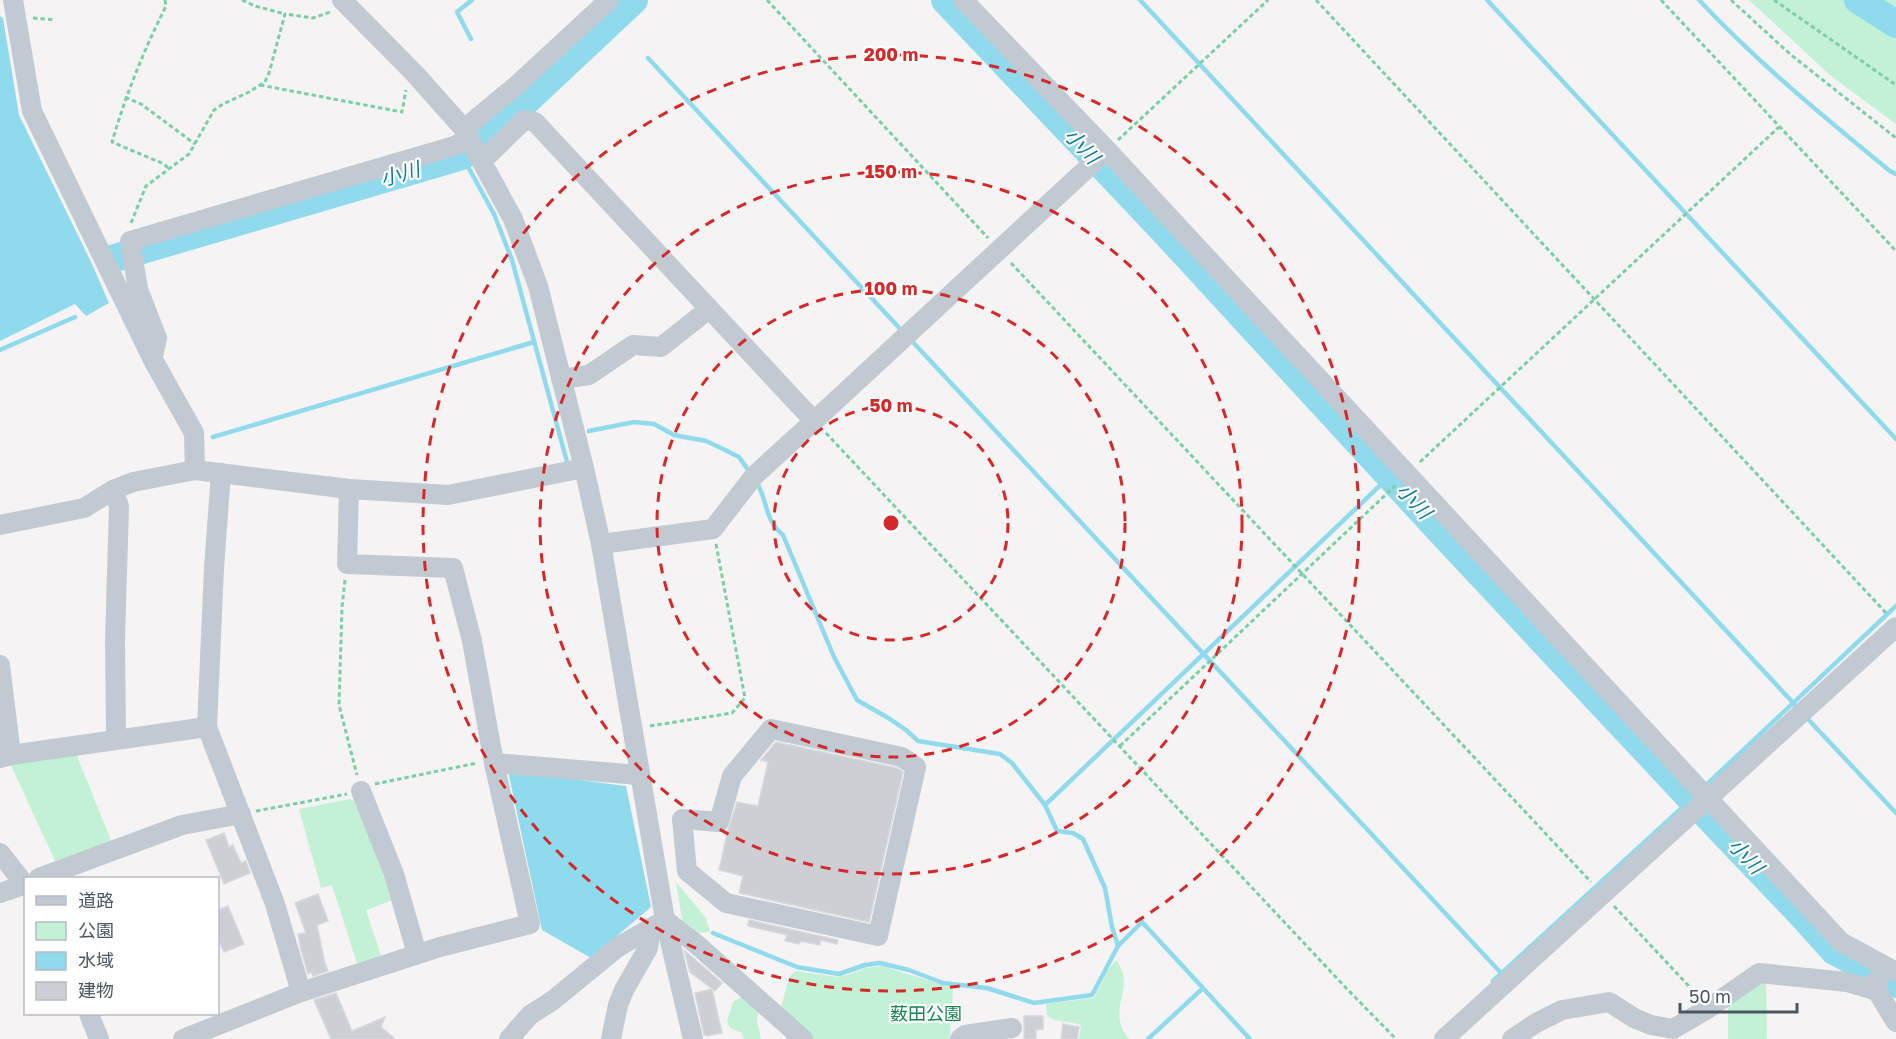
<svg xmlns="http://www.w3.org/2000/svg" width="1896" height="1039" viewBox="0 0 1896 1039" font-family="'Golos Text','Noto Sans JP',sans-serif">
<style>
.green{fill:#c3f1d5}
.water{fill:#90daee}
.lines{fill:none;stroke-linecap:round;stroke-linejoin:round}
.stream{stroke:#90daee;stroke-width:4.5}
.river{stroke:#90daee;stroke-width:28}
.building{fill:#cdcfd5;stroke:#d7d9de;stroke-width:1.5}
.path{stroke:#7ad0a6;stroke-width:3;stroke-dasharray:4.5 3;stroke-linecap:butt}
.minor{stroke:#c1cad2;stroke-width:20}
.ring{fill:none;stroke:#d62828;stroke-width:3;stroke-dasharray:10 8}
.labels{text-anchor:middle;stroke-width:4.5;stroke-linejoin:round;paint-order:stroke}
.park-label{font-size:18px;fill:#17864f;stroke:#fff}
.water-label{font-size:20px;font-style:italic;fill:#0c7c9b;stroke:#fff}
.centre{fill:#d62828;stroke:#fff;stroke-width:3}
.ring-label{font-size:18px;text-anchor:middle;font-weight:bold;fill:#d62828;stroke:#fff;stroke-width:4.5;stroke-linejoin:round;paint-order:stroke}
</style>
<rect width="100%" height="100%" fill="#f5f3f3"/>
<g class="green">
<polygon points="1749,0 1896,0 1896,124 1831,76"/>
<polygon points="75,751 112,843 57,865 9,761"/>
<polygon points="350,799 357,803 393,900 366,910 381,956 357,963 332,885 321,888 299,809"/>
<polygon points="676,882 706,918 710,932 699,933 682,920"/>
<path d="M1116,960C1138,988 1104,1009 1129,1039H1079L1081,1026L1079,1024L1054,1020L1047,1016L1046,1004L1094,998L1108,970Z"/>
<polygon points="882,966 953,988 950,1039 813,1039 781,1008 789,977 795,971 838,977 847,975 866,968"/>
<polygon points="1766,977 1767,1039 1728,1039 1728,1000"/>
<polygon points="741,997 748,999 759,1007 757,1021 761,1039 744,1039 742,1033 730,1028 727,1021 733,1002"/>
</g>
<g class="water">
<polygon points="0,16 3,18 19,115 92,264 109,303 86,316 75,304 0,341"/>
<polygon points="508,771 626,786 651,907 591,958 542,930"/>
</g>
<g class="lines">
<g class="stream">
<polyline points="1140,0 1798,708"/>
<polyline points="1487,0 1896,439"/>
<path d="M1699,0C1758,63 1824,117 1890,171L1896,174"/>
<polyline points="471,39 457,12 472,0"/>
<polyline points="648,58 904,333"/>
<polyline points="462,156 494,214 512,260 567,462"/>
<polyline points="910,339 1501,973"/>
<polyline points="0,350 75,317"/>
<polyline points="589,431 634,422 654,424 674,435 706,441 721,448 739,457 751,474"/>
<polyline points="213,437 534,342"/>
<path d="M756,481C768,500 764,520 783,535L834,657L857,700L890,719L906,730L918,741L1000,754L1012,763L1045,805L1057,831L1073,833L1083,839L1105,888L1112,927L1118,946"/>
<polyline points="1806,717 1896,813"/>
<polyline points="1703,788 1896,606"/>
<polyline points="1045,805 1390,476"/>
<polyline points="713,933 797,967 839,974 865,965 880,963 909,970 943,983 987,988 1034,1003 1092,995 1118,946 1142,922 1250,1039"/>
<polyline points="1493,981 1697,794"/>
<polyline points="1148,1039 1202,989"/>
</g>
<g class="river">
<polyline points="945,0 1162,229 1440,531 1691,799 1799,912 1834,951 1896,984"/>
<polyline points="1858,0 1896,24"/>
<polyline points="115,258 462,156 488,137 634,0"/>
</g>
</g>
<g class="building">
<polygon points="776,742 897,768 903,772 869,922 739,893 743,876 719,870 728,830 737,802 758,806 768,762 761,760"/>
<polygon points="224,833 229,847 233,845 241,863 246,861 250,873 224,884 206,840"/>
<polygon points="318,894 328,921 317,925 324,960 328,971 313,976 311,972 308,974 301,950 298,934 306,933 295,903"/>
<polygon points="228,906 244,944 224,952 218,939 218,910"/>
<polygon points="749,920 838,940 837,944 821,940 820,945 801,941 799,944 785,941 787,935 748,926"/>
<polygon points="684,950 722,983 715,991 690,972"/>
<polygon points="712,989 722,1033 707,1036 704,1035 695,993"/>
<polygon points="336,993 352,1031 385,1017 381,1027 395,1039 331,1039 314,1000"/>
<polygon points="1024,1016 1043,1016 1043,1029 1036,1030 1036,1039 1024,1039"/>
<polygon points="1063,1024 1079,1027 1077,1039 1061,1039"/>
</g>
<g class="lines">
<g class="path">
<path d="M165,0L166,6C144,50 126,94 112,142L164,164L169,169"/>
<polyline points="242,0 255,6 285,14"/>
<polyline points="767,0 988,238"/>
<polyline points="1316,0 1887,614"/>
<polyline points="1661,0 1896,251"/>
<polyline points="1731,0 1790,54 1896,138"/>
<polyline points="1774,0 1896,85"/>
<polyline points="33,18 55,20"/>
<polyline points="260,85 402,112 406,90"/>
<polyline points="125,97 141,104 195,144"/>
<polyline points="1118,140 1268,0"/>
<polyline points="131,223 146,186 189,154 214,110 223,104 249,92 260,85 265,82 269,73 285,14 313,18 330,12"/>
<polyline points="1011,263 1591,882"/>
<polyline points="826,433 1347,989 1396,1039"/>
<polyline points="1420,462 1779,127"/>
<polyline points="345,580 342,607 339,705 357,775"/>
<polyline points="650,726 732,713 745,698 716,544"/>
<polyline points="1120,746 1396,485"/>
<polyline points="375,784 477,763"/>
<polyline points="256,811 347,794"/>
<polyline points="1614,906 1698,996"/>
</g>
<g class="minor">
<polyline points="13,0 32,111 152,358 194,433 195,470"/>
<polyline points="342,0 415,74 464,129 513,219 538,286 584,468 601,544 665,920 693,1039"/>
<polyline points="963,0 1107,150 1841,942 1896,972"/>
<polyline points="464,129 517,85 609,0"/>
<polyline points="482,161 524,120 535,122 814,421 754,476 713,529 601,544"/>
<polyline points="153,356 157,338 138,289 130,241 454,146 470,139"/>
<polyline points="561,379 589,375 633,345 661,347 709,309"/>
<polyline points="814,421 1107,150"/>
<polyline points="221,473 214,568 207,727 275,904 301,992"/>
<polyline points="113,490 119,506 115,640 116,740"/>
<polyline points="0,525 84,508 113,490 133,482 195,470 349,489 448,495 584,468"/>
<polyline points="0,665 11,755"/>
<polygon points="771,729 902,757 916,767 878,936 726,903 687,871 682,819 719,822 732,776"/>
<polyline points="0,758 11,755 207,727"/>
<polyline points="494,763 639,775"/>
<polyline points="361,791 394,874 417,954"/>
<polyline points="0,853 26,886"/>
<polyline points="39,878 182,825 241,814"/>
<polyline points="0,893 26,884"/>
<polyline points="1877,980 1877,991 1896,1022"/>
<polyline points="89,1014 99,1039"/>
<polyline points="183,1039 301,992 440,947 530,924 494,763 472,641 453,568 347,564 349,489"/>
<polyline points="509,1039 530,1015 552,1001 618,947 665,920 695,943 803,1039"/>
<polyline points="611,1039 618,1005 624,990 648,948 651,928"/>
<polyline points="960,1039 965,1035 1012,1028"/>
<polyline points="1444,1039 1896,627"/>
<polyline points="1512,1039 1536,1023 1562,1010 1609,1002 1634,1018 1651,1025 1673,1029 1709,1008 1759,973 1847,982 1877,991"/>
</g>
</g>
<g class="ring">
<circle cx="891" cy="523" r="117"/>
<circle cx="891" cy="523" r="234"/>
<circle cx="891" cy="523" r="351"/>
<circle cx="891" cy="523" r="468"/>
</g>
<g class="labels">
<g class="park-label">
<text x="926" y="1020">薮田公園</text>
</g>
<g class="water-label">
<text transform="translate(1082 146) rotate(47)" y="7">小川</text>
<text transform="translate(400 174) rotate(-16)" y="7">小川</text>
<text transform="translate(1414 501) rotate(47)" y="7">小川</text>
<text transform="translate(1746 856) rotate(47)" y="7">小川</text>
</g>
</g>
<circle cx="891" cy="523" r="9" class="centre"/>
<g class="ring-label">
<text x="891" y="61">200 m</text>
<text x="891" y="178">150 m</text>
<text x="891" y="295">100 m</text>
<text x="891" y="412">50 m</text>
</g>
<rect x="24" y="877" width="195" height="138" fill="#ffffff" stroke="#b7bbc0" stroke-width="1.5"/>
<rect x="36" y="896" width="30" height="9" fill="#c1cad2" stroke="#b7bbc0" stroke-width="1.5"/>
<text x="78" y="907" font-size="18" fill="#4a5661">道路</text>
<rect x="36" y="922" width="30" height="18" fill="#c3f1d5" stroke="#b7bbc0" stroke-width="1.5"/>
<text x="78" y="937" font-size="18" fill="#4a5661">公園</text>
<rect x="36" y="952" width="30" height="18" fill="#90daee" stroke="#b7bbc0" stroke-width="1.5"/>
<text x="78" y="967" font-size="18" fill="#4a5661">水域</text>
<rect x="36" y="982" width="30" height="18" fill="#cdcfd5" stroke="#b7bbc0" stroke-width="1.5"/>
<text x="78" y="997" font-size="18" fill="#4a5661">建物</text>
<path d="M1680 1003v9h117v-9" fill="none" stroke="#4a5661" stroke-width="3"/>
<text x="1689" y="1003" font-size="18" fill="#4a5661" stroke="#ffffff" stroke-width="4.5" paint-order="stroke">50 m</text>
</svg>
